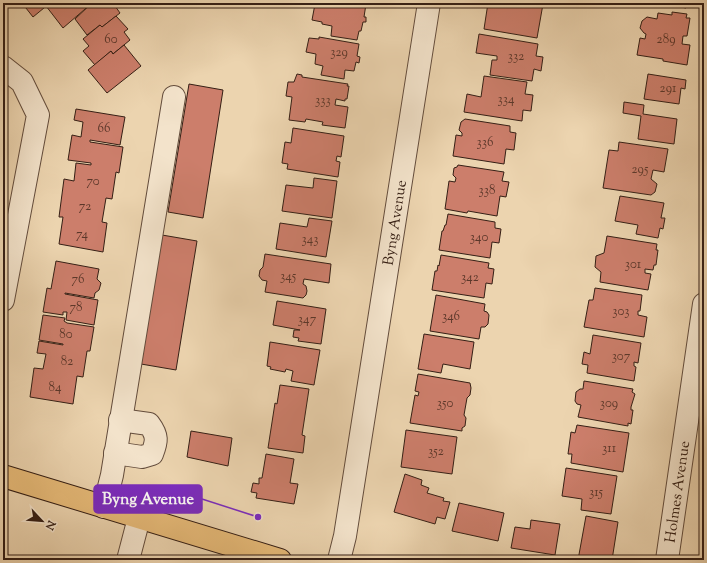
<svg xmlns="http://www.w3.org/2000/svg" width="707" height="563" viewBox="0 0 707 563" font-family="'Sorts Mill Goudy',serif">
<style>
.building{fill:#cc7e6b;stroke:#351f15}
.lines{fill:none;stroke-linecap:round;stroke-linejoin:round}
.minor-casing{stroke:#634c3c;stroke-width:24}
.major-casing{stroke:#351f15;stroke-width:24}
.minor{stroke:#f3e3cb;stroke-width:22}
.major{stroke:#e6ba78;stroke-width:22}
.labels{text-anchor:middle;stroke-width:4;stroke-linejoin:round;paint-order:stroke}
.number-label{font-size:13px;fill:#5b372a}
.street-label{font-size:15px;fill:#351f15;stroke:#f3e3cb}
.leader{fill:none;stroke:#7b2cbf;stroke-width:1.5}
.callout-dot{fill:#7b2cbf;stroke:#f3e3cb;stroke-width:1.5}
.callout{fill:#7b2cbf;stroke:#7b2cbf;stroke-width:1.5}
.callout-label{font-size:16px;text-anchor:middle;font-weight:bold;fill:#fff}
</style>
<rect width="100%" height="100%" fill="#ecd4af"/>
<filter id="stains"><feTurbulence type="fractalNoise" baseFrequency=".005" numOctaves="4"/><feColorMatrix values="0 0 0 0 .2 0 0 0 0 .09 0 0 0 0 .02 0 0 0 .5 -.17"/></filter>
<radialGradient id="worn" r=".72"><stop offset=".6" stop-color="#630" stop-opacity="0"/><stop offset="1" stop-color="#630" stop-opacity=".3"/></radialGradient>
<g class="building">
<polygon points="22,3 50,3 33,17"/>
<polygon points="50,3 92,3 63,28 46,6"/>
<polygon points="92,3 113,3 120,13 102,27 100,25 87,35 75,19"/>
<polygon points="325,3 366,4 364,17 366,17 366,22 363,22 361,31 359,31 357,40 331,36 332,26 322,24 322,22 312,20 315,4 325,6"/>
<polygon points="488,3 543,4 537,38 484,29"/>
<polygon points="659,3 687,3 686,8"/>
<polygon points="672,12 687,14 686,18 690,18 687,36 683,36 682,44 690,45 687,65 663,61 663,59 637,55 640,38 645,39 646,34 644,33 640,28 642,21 647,17 657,19 658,13 672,15"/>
<polygon points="116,16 128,29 124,32 130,40 113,54 111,51 95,65 83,51 89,46 83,39 100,25 102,27"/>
<polygon points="479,34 538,44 536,56 543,57 541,71 534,69 532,81 490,75 492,60 497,60 497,56 476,53"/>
<polygon points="319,37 359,44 357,56 360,57 359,63 356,62 354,71 345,70 344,79 321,75 323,66 315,64 316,54 306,52 309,38 319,39"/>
<polygon points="124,45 141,66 107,93 88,70 111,51 113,54"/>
<polygon points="297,74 302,75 302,77 348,84 347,86 349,86 347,99 345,99 345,101 336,99 335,105 348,107 345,128 322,125 323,122 306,119 305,122 289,120 292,97 286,96 288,82 294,82"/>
<polygon points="648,74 686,80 685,89 681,88 679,104 644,99"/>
<polygon points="484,76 527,82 525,94 533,95 531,111 523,110 522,121 464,112 467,94 481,97"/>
<polygon points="189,84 223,90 203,218 168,212"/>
<polygon points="624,102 644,105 643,114 677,119 674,144 638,139 641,116 623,113"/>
<polygon points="76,109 125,117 120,145 90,140 90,142 123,147 119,173 116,172 112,199 106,198 102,222 107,223 103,252 59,244 63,217 59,217 64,179 74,181 76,163 91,165 91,163 68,160 72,135 81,137 83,122 74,120"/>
<polygon points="465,119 510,126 510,132 516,133 514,150 506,149 504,164 453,156 456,135 462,136 462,133 459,130 461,122"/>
<polygon points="293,128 344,136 341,157 337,156 336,161 340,162 338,177 287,169 288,164 282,163 285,142 291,143"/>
<polygon points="619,142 668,149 664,172 653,170 651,179 657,184 655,192 651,195 603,188 609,150 618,151"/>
<polygon points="458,165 504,172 502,181 509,182 506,197 500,196 497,216 468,211 467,213 445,209 449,181 455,182 456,178 453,175 454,168 457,167"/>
<polygon points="314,178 337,181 332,218 282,211 286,185 313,188"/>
<polygon points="620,196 664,203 661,218 665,218 663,229 660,228 658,238 636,234 638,225 615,221"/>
<polygon points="448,214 495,222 495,228 501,229 499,243 492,242 490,258 439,250 442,231 443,231 445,225 446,225"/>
<polygon points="309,218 332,221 326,257 276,249 280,223 307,227"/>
<polygon points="162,235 197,241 176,370 141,364"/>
<polygon points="607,236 657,244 656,250 658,250 656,265 654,265 653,270 645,269 645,273 651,274 648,290 600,282 601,272 595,267 596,256 604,253"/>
<polygon points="265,254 331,264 329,283 304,279 303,284 306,286 307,291 306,295 303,298 265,292 267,281 262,280 259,276 260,270 263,267"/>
<polygon points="441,255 489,263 488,268 494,269 492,284 486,283 484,298 432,290 435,271 437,271 438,265 439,266"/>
<polygon points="56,261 99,269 97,279 101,283 99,290 95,293 94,298 65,293 65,294 98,300 94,325 66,320 67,312 63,312 63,315 43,312 47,288 51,289"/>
<polygon points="595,288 642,295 640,311 638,311 638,315 647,317 644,337 584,327 589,300 593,300"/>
<polygon points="436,295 485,304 484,311 487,312 489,315 488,324 485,327 481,327 479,339 430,331"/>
<polygon points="277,301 326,309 321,344 298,341 299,338 293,337 294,330 300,330 273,325"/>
<polygon points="43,315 65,318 64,321 67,323 94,327 90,351 87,351 83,377 77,376 73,404 30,397 34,368 43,369 46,354 37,353 39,341 63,345 63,344 39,340"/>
<polygon points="424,334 474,342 470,369 443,364 441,373 418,369"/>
<polygon points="593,335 641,343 638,363 634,362 634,366 636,367 634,381 587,373 588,365 582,364 584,352 590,354"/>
<polygon points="270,342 320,350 314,385 291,381 293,371 286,369 285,372 270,369 271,367 267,366"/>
<polygon points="418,374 470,383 471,388 470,395 467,398 464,415 466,418 465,426 462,428 462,431 410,423 415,395 418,396 419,392 415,391"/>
<polygon points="584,381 633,389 632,392 635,394 631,407 631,410 633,410 631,424 628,423 628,426 578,417 581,405 577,404 575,401 576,392 580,389 583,389"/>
<polygon points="280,385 309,389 302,435 305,436 303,453 268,448 275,403 277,404"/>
<polygon points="577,425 629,433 623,472 571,463 572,454 568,454 571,432 575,433"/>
<polygon points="406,430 457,437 452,474 401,467"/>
<polygon points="191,431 232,438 228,466 187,457"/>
<polygon points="266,454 294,459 290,483 298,484 294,504 256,498 257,493 251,492 253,483 259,484 259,478 262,478"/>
<polygon points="566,468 617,476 611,514 581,510 582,499 562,496"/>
<polygon points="405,474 422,480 421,485 429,488 427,493 444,498 443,501 450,502 445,519 437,517 435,524 394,512"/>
<polygon points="459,503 504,513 498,541 452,531"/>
<polygon points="586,516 618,522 612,560 578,560"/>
<polygon points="531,520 560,524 555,555 511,548 515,527 530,529"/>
</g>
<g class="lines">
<defs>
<g id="minor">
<polyline points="3,67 22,82 38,115 3,300"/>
<path d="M115,453L142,457L152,454C157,441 158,436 149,424L120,420"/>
<polyline points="104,507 112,475 174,97"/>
<polyline points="128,560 139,518"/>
<path id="s1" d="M339,560L345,536L429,3"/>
<path id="s2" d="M667,560L704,304"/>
</g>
<polyline id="major" points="3,476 280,560"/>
</defs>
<use href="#minor" class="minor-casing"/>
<use href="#major" class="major-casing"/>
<use href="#minor" class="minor"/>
<use href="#major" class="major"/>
</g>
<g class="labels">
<g class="number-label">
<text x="111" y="43">60</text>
<text x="666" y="43">289</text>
<text x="339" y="56">329</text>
<text x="516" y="60">332</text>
<text x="668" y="92">291</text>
<text x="506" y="103">334</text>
<text x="323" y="104">333</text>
<text x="104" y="132">66</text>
<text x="485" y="146">336</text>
<text x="640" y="173">295</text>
<text x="93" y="185">70</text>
<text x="487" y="194">338</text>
<text x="85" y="210">72</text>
<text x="82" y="238">74</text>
<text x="479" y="241">340</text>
<text x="310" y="243">343</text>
<text x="633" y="268">301</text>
<text x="288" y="280">345</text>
<text x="470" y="281">342</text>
<text x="78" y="283">76</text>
<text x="76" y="311">78</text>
<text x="621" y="315">303</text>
<text x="451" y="320">346</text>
<text x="307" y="323">347</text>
<text x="66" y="338">80</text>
<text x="621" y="360">307</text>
<text x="67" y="365">82</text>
<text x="55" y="391">84</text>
<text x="445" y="407">350</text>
<text x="609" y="407">309</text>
<text x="609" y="452">311</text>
<text x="436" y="455">352</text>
<text x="596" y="496">315</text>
</g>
<g class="street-label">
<text dy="5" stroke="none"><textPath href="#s1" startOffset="342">Byng Avenue</textPath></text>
<text dy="5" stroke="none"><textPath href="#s2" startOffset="69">Holmes Avenue</textPath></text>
</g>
</g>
<path class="leader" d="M258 517L202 499"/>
<circle class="callout-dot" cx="258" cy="517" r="4"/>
<rect class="callout" x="94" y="485" width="108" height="28" rx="4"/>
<g class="callout-label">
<text x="148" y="504">Byng Avenue</text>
</g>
<rect width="707" height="563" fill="none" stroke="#ecd4af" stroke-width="16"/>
<rect x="4" y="4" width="699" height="555" fill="none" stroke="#351f15" stroke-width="2"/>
<rect x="8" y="8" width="691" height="547" fill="none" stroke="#351f15"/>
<g transform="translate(42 521) rotate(116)" stroke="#f3e3cb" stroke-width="3" paint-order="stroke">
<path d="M0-3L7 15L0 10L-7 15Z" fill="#351f15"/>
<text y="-6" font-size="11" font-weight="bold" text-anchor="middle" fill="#351f15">N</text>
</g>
<rect width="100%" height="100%" filter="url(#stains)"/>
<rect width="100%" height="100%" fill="url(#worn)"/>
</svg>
